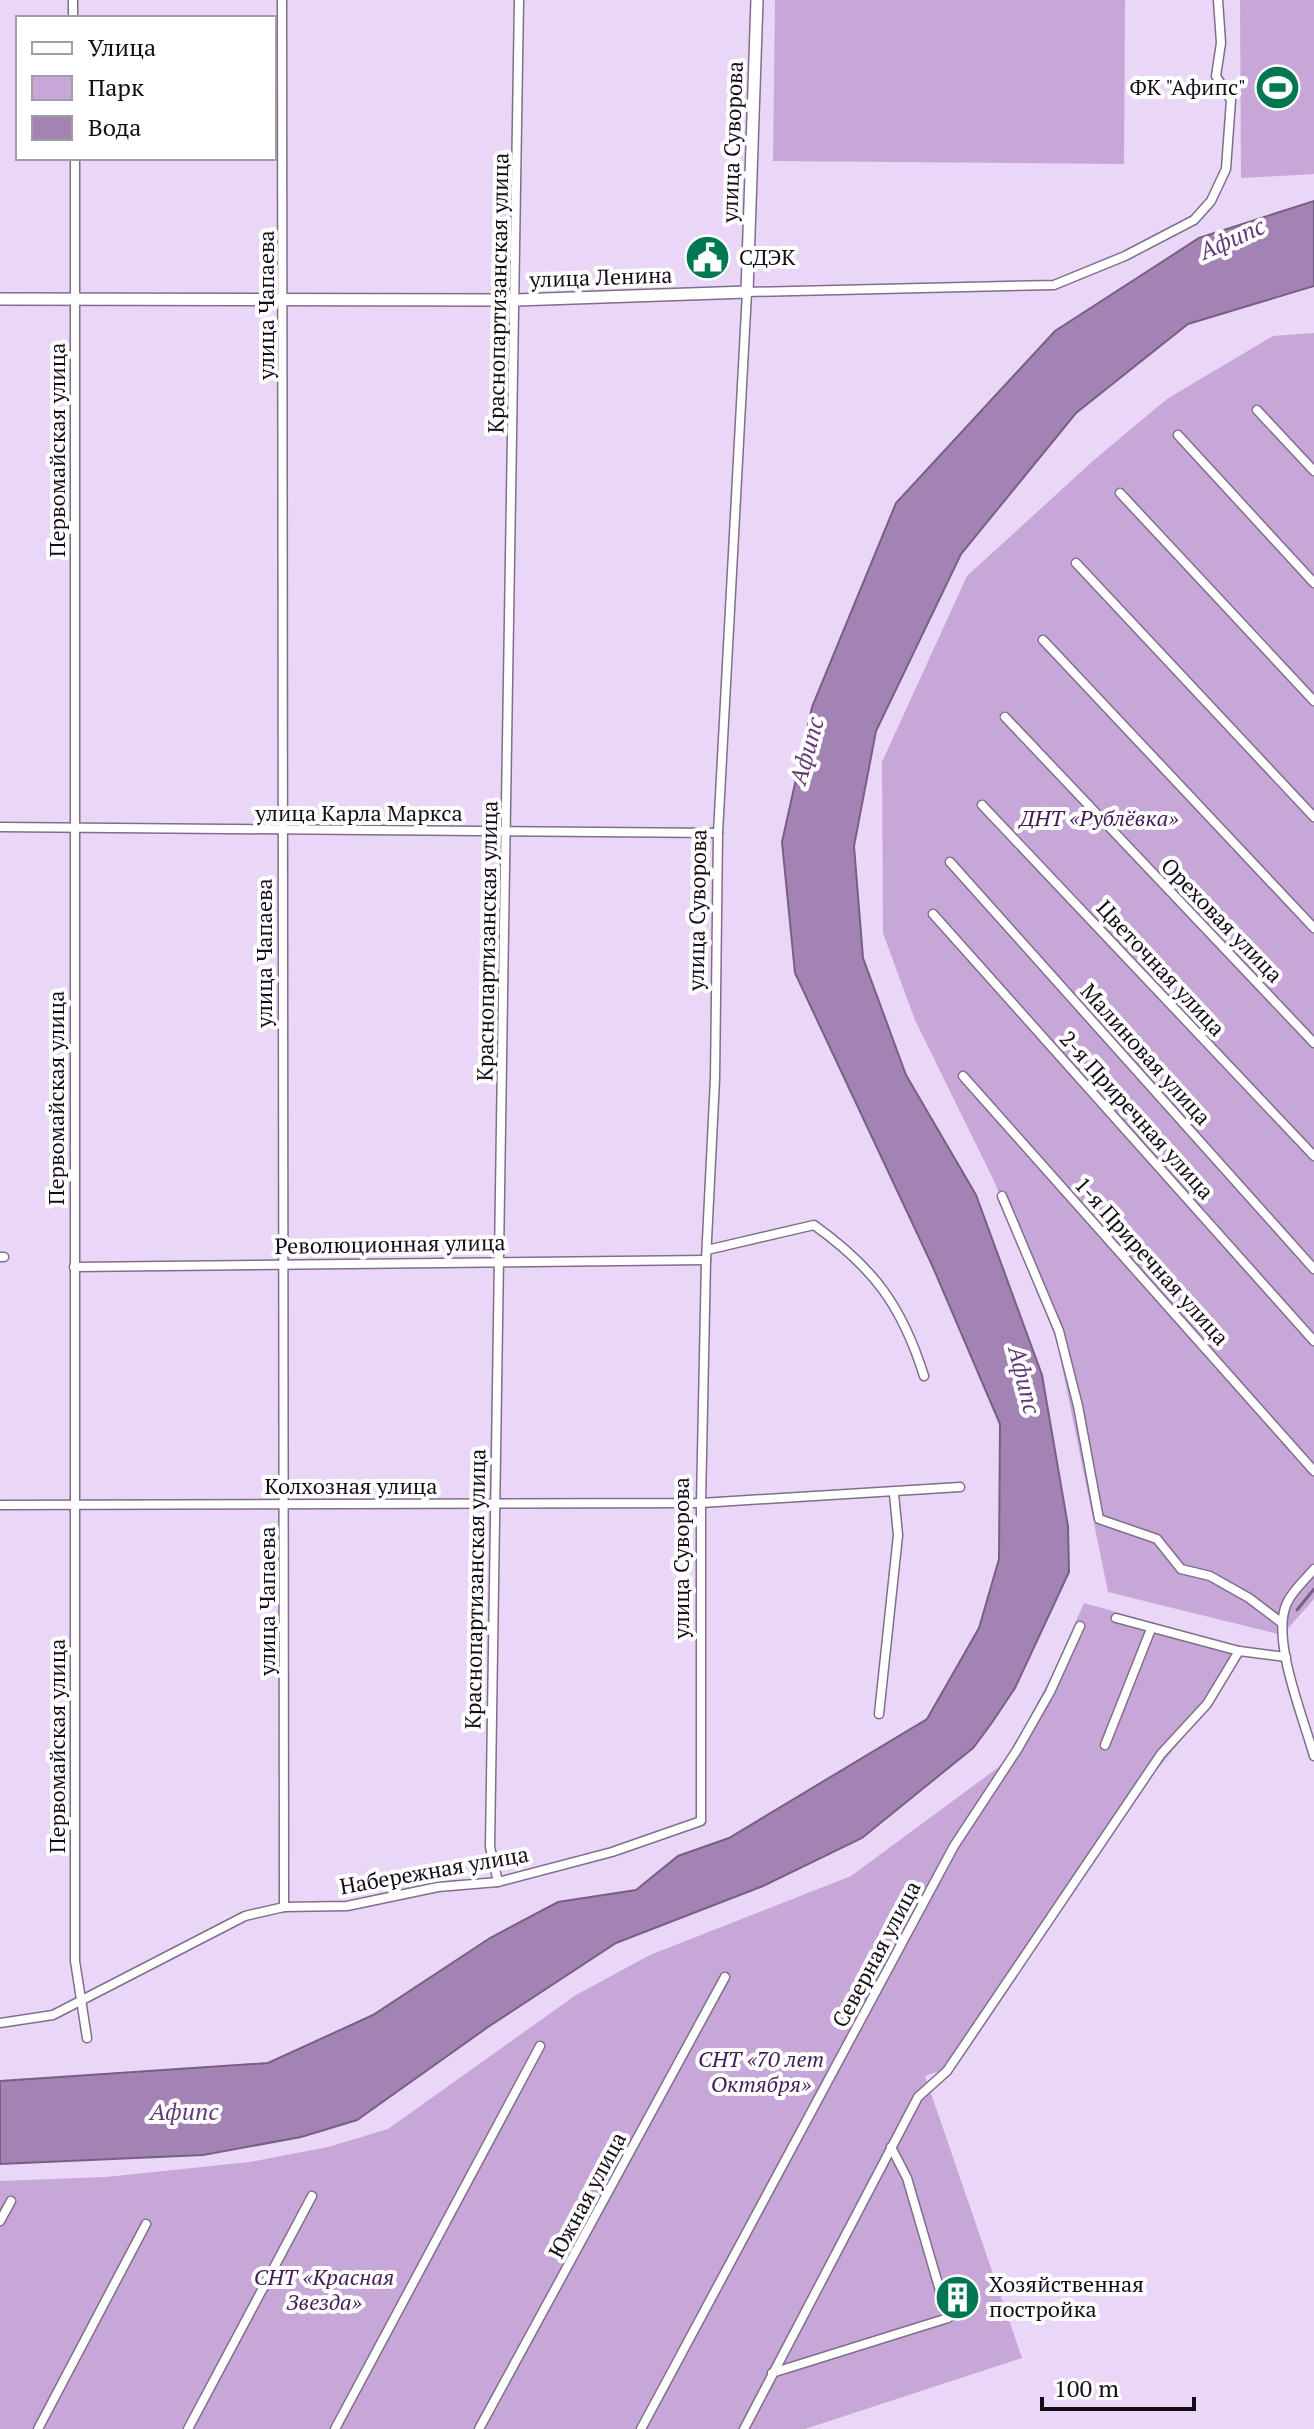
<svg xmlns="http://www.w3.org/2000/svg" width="1314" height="2429" viewBox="0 0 1314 2429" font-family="'PT Serif',serif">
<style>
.green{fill:#c7a7d8}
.water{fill:#a383b3;stroke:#786084;stroke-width:2}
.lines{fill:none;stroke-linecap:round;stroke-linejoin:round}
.stream{stroke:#786084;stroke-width:3}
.street-casing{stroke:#806e8b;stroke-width:11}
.secondary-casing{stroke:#806e8b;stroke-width:14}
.street{stroke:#fff;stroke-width:8}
.secondary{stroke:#fff;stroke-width:11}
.labels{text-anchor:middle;stroke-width:8;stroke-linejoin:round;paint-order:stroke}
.poi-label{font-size:22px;fill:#140d18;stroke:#fff;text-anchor:start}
.street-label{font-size:22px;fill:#140d18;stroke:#fff}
.park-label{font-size:22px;font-style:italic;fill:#451c57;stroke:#fff}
.water-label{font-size:24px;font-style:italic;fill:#633a77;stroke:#fff}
</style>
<rect width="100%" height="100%" fill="#ead6f6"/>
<g class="green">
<polygon points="775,0 1125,0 1124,164 773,161"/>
<polygon points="1240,0 1314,0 1314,174 1241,178"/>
<polygon points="1314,333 1314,1599 1282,1635 1108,1592 1055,1332 995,1183 915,1020 883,933 882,762 967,576 1094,460 1167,399 1273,336"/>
<polygon points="1084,1603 1247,1649 1209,1706 1151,1777 957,2065 925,2076 1022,2358 805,2429 0,2429 0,2181 106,2177 250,2162 328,2147 388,2129 576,1995 650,1955 851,1876 1007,1761 1052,1675"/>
</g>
<polygon class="water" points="1314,201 1314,286 1188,324 1076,413 961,554 876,731 854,846 863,958 906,1075 976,1195 1042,1375 1068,1526 1069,1572 1015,1688 991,1724 973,1748 862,1838 763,1886 616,1943 488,2027 357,2120 301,2137 203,2155 0,2164 0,2081 268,2063 373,2015 490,1938 558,1902 636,1890 678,1856 729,1838 927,1719 979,1628 999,1559 1000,1424 932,1265 795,973 782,842 812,707 896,503 1055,331 1199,238"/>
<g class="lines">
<polyline class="stream" points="1297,1610 1314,1589"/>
<defs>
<g id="street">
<polyline points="73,0 73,18"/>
<polyline points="282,0 284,1907"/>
<polyline points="75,158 75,1961 87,2038"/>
<polyline points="1257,410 1314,471"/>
<polyline points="1178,435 1314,583"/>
<polyline points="1120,493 1314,701"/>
<polyline points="1076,563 1314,817"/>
<polyline points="1043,640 1314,928"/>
<polyline points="1005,717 1314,1043"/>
<polyline points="982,805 1314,1156"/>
<polyline points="0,827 718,833"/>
<polyline points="950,862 1314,1269"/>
<polyline points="933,914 1314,1341"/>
<polyline points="963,1076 1314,1471"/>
<polyline points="1002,1196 1059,1331 1078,1406 1099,1519 1157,1539 1181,1569 1210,1576 1249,1598 1282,1623"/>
<path d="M707,1250L814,1225C874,1268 902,1306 924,1376"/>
<polyline points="0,1257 4,1257"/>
<polyline points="74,1267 706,1260"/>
<polyline points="0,1505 701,1503 960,1487"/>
<path d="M1314,1569C1306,1579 1292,1591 1287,1603C1270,1638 1304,1719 1314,1756"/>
<polyline points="1116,1618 1239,1651 1286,1657"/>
<polyline points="879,1714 898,1535 894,1494"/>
<polyline points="1105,1745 1151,1629"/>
<path d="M498,1882L490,1847C495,1231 513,616 519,0"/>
<polyline points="0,2023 53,2015 245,1916 284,1907 347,1906 438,1887 498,1882 612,1852 701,1821 701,1503 706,1260 715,1079 718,833 747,292 1054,285 1125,256 1194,220 1211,201 1226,169 1231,100 1216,76 1221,43 1218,0"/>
<polyline points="0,2221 11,2201"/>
<polyline points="772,2373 948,2318 907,2178 891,2147"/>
<polyline points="38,2429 146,2224"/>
<polyline points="188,2429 312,2196"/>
<polyline points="335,2429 540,2046"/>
<polyline points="479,2429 725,1977"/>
<polyline points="641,2429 954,1846 1017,1750 1050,1692 1080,1626"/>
<polyline points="744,2429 918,2097 947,2071 1161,1754 1207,1704 1239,1651"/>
</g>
<polyline id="secondary" points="0,299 516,300 747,292 757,0"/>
</defs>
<use href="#street" class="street-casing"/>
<use href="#secondary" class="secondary-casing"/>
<use href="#street" class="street"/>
<use href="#secondary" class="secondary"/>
</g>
<defs>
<symbol id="stadium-disc" viewBox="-11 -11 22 22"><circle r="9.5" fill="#007753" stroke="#fff"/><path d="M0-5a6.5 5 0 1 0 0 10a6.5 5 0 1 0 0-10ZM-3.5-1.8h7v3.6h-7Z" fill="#fff"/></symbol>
<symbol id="civic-disc" viewBox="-11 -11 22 22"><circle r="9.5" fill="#007753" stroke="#fff"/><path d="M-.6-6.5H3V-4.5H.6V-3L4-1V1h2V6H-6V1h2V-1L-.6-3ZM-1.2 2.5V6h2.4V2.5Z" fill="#fff"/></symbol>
<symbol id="building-disc" viewBox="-11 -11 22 22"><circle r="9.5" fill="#007753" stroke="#fff"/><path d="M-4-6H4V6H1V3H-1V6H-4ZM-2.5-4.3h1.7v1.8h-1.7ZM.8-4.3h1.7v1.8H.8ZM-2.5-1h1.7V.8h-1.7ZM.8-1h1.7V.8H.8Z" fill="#fff"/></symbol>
</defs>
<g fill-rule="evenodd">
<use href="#stadium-disc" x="1252" y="62" width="51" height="51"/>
<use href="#civic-disc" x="682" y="232" width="51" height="51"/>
<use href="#building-disc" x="932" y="2272" width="51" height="51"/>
</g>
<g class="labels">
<g class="poi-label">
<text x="1246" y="95" text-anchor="end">ФК "Афипс"</text>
<text x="739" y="265">СДЭК</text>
<text x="989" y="2292">Хозяйственная<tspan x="989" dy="25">постройка</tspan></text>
</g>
<g class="street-label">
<text transform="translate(732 142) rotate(-88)" y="8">улица Суворова</text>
<text transform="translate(601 277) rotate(-2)" y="8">улица Ленина</text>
<text transform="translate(498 293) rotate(-89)" y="8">Краснопартизанская улица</text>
<text transform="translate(266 305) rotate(-90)" y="8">улица Чапаева</text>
<text transform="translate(57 450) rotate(-90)" y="8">Первомайская улица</text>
<text x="359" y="821">улица Карла Маркса</text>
<text transform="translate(697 910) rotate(-89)" y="8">улица Суворова</text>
<text transform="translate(1222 920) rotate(46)" y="8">Ореховая улица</text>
<text transform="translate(487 941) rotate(-89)" y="8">Краснопартизанская улица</text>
<text transform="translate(264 953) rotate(-90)" y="8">улица Чапаева</text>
<text transform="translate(1161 968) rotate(47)" y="8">Цветочная улица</text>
<text transform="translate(1146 1054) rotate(48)" y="8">Малиновая улица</text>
<text transform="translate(56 1098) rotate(-90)" y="8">Первомайская улица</text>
<text transform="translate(1137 1115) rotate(48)" y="8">2-я Приречная улица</text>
<text transform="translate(390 1244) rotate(-1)" y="8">Революционная улица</text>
<text transform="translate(1152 1261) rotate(48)" y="8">1-я Приречная улица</text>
<text x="351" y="1494">Колхозная улица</text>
<text transform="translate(681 1558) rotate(-90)" y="8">улица Суворова</text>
<text transform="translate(475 1589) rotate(-89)" y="8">Краснопартизанская улица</text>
<text transform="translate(267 1601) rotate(-90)" y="8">улица Чапаева</text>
<text transform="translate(57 1746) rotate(-90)" y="8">Первомайская улица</text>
<text transform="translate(434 1870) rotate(-10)" y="8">Набережная улица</text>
<text transform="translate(876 1954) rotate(-62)" y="8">Северная улица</text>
<text transform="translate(587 2195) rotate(-62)" y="8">Южная улица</text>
</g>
<g class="park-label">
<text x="1099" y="826">ДНТ «Рублёвка»</text>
<text x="761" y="2067">СНТ «70 лет<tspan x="761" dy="25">Октября»</tspan></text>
<text x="324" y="2285">СНТ «Красная<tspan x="324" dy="25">Звезда»</tspan></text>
</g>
<g class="water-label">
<text transform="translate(1232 239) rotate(-24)" y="8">Афипс</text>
<text transform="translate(807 751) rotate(-74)" y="8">Афипс</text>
<text transform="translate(1024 1380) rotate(76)" y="8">Афипс</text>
<text x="184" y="2120">Афипс</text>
</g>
</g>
<rect x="16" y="16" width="260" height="144" fill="#ffffff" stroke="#a19ea3" stroke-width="2"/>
<rect x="32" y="42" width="40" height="12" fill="#ffffff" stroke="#a19ea3" stroke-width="2"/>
<text x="88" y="56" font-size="24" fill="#140d18">Улица</text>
<rect x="32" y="76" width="40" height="24" fill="#c7a7d8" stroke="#a19ea3" stroke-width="2"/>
<text x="88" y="96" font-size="24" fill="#140d18">Парк</text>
<rect x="32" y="116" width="40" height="24" fill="#a383b3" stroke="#a19ea3" stroke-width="2"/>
<text x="88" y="136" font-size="24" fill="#140d18">Вода</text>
<path d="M1042 2397v12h152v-12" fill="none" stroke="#140d18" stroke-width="4"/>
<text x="1054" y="2397" font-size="24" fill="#140d18" stroke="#ffffff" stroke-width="6" paint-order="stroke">100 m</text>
</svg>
